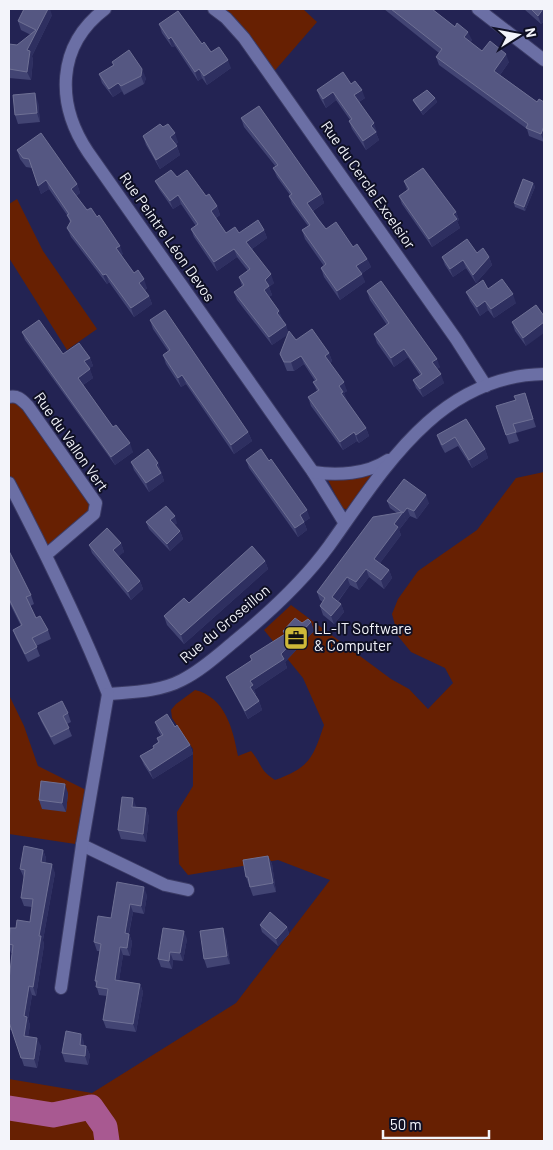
<svg xmlns="http://www.w3.org/2000/svg" width="553" height="1150" viewBox="0 0 553 1150" font-family="Barlow,sans-serif">
<style>
.green{fill:#672002}
.lines{fill:none;stroke-linecap:round;stroke-linejoin:round}
.river{stroke:#a85991;stroke-width:25}
.minor-casing{stroke:#3c3c67;stroke-width:14}
.minor{stroke:#6b6fa5;stroke-width:12}
.wall{fill:#424473}
.shaded-wall{fill:#2e2f60}
.building{fill:#555782;stroke:#6e7094}
.labels{text-anchor:middle;stroke-width:4;stroke-linejoin:round;paint-order:stroke}
.street-label{font-size:15px;fill:#f3f4fa;stroke:#0f1025}
.poi-label{font-size:15px;fill:#f3f4fa;stroke:#0f1025;text-anchor:start}
</style>
<rect width="100%" height="100%" fill="#232353"/>
<g class="green">
<polygon points="214,9 303,9 317,22 271,75"/>
<polygon points="17,199 43,251 97,329 67,350 9,258 9,204"/>
<polygon points="14,396 96,503 46,555 9,483 9,397"/>
<polygon points="372,471 375,476 349,510 342,508 328,480 331,477"/>
<path d="M544,472V1141H9V1079L92,1093L236,1003L330,880L278,860L188,875L179,864L177,812L193,786V749L172,718L171,710L176,704L195,690C225,697 233,729 238,756L251,751C262,764 259,770 275,780C309,768 313,758 324,725L303,678L264,630L291,605L391,679L409,689L428,709L453,683L445,668L411,652L398,636L392,614L398,599L418,571L477,530L516,478Z"/>
<polygon points="9,695 24,726 38,766 92,793 82,845 9,834"/>
</g>
<g class="lines">
<polyline class="river" points="9,1108 53,1115 91,1107 105,1127 107,1141"/>
<defs>
<g id="minor">
<path d="M105,9C56,46 56,104 88,152L313,472L344,522"/>
<polyline points="214,9 226,18 244,38 456,339 486,386"/>
<polyline points="478,9 544,60"/>
<path d="M9,397C18,395 22,400 28,406L96,503L94,514L46,555"/>
<path d="M313,472C337,476 367,474 388,460"/>
<path d="M9,483C45,552 79,621 108,694"/>
<path d="M108,694C132,692 159,692 182,680C202,670 219,654 236,640C270,612 303,582 329,546C384,469 438,376 544,374"/>
<polyline points="82,845 165,885 188,890"/>
<polyline points="61,988 82,845 108,694"/>
</g>
</defs>
<use href="#minor" class="minor-casing"/>
<use href="#minor" class="minor"/>
</g>
<g class="wall">
<polygon points="384,9 432,9 472,40 470,42 482,51 509,62 500,75 537,102 544,142 529,136 527,129 439,65 436,57 439,53"/>
<polygon points="524,9 544,9 544,21 541,24"/>
<polygon points="52,15 32,56 33,60 31,80 9,78 9,44 17,45 31,35 21,30 18,21"/>
<polygon points="159,24 202,44 231,68 207,85 202,78 198,81 175,46 172,47 162,33"/>
<polygon points="112,62 146,78 144,84 124,95 122,91 113,97 102,83 99,74 113,65"/>
<polygon points="351,84 365,98 359,102 377,132 376,133 379,140 366,150 352,129 349,121 350,120 336,100 326,108 320,98 317,90"/>
<polygon points="435,98 437,102 423,115 415,104 413,100"/>
<polygon points="38,102 40,122 18,124 15,115"/>
<polygon points="241,118 321,194 324,203 313,211 326,229 353,247 367,259 371,267 361,274 365,282 340,300 324,277 321,268 324,266 305,239 302,230 308,226 292,204 289,196 290,195 277,177 273,168 276,167 244,127"/>
<polygon points="163,127 178,142 176,144 180,155 160,169 146,145 143,136"/>
<polygon points="17,150 77,184 80,193 76,196 87,210 123,254 121,255 134,273 147,288 145,290 149,296 152,304 134,317 109,282 107,284 71,237 67,228 70,222 67,215 49,189 41,194 32,168 26,167 20,159"/>
<polygon points="177,177 206,196 217,206 220,215 216,218 226,233 239,233 264,230 267,238 252,249 274,283 269,287 272,295 269,297 279,311 282,320 286,325 288,333 296,340 329,353 332,361 330,363 347,391 344,393 346,400 366,428 369,436 359,443 357,441 343,450 311,406 308,397 317,391 313,382 315,381 304,364 294,371 287,371 280,354 288,334 272,345 237,300 234,292 242,286 239,277 248,271 237,257 217,271 194,237 191,229 196,226 181,204 173,209 159,189 155,181"/>
<polygon points="404,181 456,212 459,220 457,221 460,228 432,247 402,204 399,196 407,190"/>
<polygon points="533,183 535,187 525,211 515,207 514,203"/>
<polygon points="477,253 489,257 492,265 476,283 466,268 453,277 445,265 442,257"/>
<polygon points="488,289 516,303 494,318 488,310 480,316 470,301 466,292"/>
<polygon points="367,291 440,367 437,369 444,383 423,397 416,388 413,380 420,375 408,357 394,367 377,343 374,334 387,325 370,300"/>
<polygon points="536,305 526,346 515,331 512,322"/>
<polygon points="150,320 248,432 252,441 234,454 186,384 181,387 166,364 163,355 168,351 153,329"/>
<polygon points="22,332 63,354 90,358 93,366 89,368 93,378 83,385 113,427 133,452 115,465 25,340"/>
<polygon points="525,393 536,427 516,433 519,441 509,444 506,435 516,400"/>
<polygon points="466,419 485,449 488,458 472,468 458,446 445,453 440,444 437,435"/>
<polygon points="246,460 310,518 304,522 307,530 298,537 249,468"/>
<polygon points="131,462 158,463 164,481 149,492 134,470"/>
<polygon points="387,501 429,503 417,519 410,516 406,521 399,530 401,535 380,563 389,570 392,578 384,589 369,577 359,590 350,585 338,602 341,604 344,612 334,624 323,615 320,606 323,602 320,600 317,592 397,513 390,508"/>
<polygon points="146,522 177,523 174,525 180,531 183,539 170,551 149,529"/>
<polygon points="121,543 124,552 118,556 140,581 143,589 131,600 92,553 89,545"/>
<polygon points="9,551 31,595 34,604 30,606 36,618 48,630 51,639 36,646 40,656 28,662 16,638 13,630 21,626 9,602"/>
<polygon points="265,561 268,569 184,644 167,625 164,616 189,603"/>
<polygon points="311,622 314,631 285,662 287,668 254,690 256,694 255,694 259,701 262,710 248,719 230,685 226,677 252,660 250,656 284,635 283,631 302,623"/>
<polygon points="38,713 68,713 71,722 67,724 72,736 54,745 41,721"/>
<polygon points="155,722 175,727 190,745 193,754 153,779 144,765 140,756 154,748 153,746 158,742 157,738 161,736 158,731"/>
<polygon points="68,793 66,812 42,809 39,800"/>
<polygon points="136,806 136,807 146,808 149,817 146,842 121,839 118,830"/>
<polygon points="43,850 46,858 45,863 55,873 43,940 44,945 36,996 32,995 28,1019 30,1025 28,1036 41,1046 37,1068 24,1066 12,1030 9,1030 9,980 12,953 11,953 9,947 9,937 16,928 30,922 32,907 24,906 21,898 24,878 20,869"/>
<polygon points="268,856 272,864 276,892 253,896 246,877"/>
<polygon points="117,882 147,895 144,914 133,912 129,934 132,942 130,956 123,955 119,980 140,984 143,992 136,1032 106,1028 103,1020 107,996 99,995 95,981 100,951 97,951 94,942 111,918"/>
<polygon points="260,925 287,927 289,934 278,946 262,932"/>
<polygon points="226,937 230,964 207,968 204,959"/>
<polygon points="187,939 183,961 173,960 172,969 161,967 158,959"/>
<polygon points="84,1042 84,1045 86,1046 90,1055 88,1065 65,1062 62,1053"/>
</g>
<g class="shaded-wall">
<polygon points="48,9 50,9 52,15 32,56 33,60 31,80 27,72 27,50"/>
<polygon points="543,9 544,9 544,21 541,24 538,16"/>
<polygon points="468,32 472,40 467,45 464,37"/>
<polygon points="171,37 175,46 172,47 169,39"/>
<polygon points="506,54 509,62 497,79 494,71"/>
<polygon points="228,60 231,68 207,85 204,76"/>
<polygon points="142,69 146,78 144,84 141,76"/>
<polygon points="199,69 202,78 198,81 195,72"/>
<polygon points="118,83 122,91 113,97 109,89"/>
<polygon points="362,90 365,98 357,103 354,95"/>
<polygon points="333,92 336,100 326,108 323,99"/>
<polygon points="35,93 38,102 40,122 37,113"/>
<polygon points="435,98 437,102 423,115 421,111"/>
<polygon points="374,123 377,132 376,133 379,140 366,150 363,141 371,126"/>
<polygon points="544,126 544,142 541,134"/>
<polygon points="175,133 178,142 174,146 170,137"/>
<polygon points="177,146 180,155 160,169 156,160"/>
<polygon points="46,180 49,189 41,194 38,186"/>
<polygon points="533,183 535,187 525,211 524,207"/>
<polygon points="77,184 80,193 74,197 71,189"/>
<polygon points="321,194 324,203 311,212 307,203"/>
<polygon points="178,195 181,204 173,209 170,201"/>
<polygon points="217,206 220,215 214,219 211,211"/>
<polygon points="456,212 459,220 457,221 460,228 432,247 429,239 453,214"/>
<polygon points="264,230 267,238 249,251 246,242"/>
<polygon points="120,246 123,254 119,256 116,248"/>
<polygon points="234,249 237,257 217,271 214,262"/>
<polygon points="489,257 492,265 476,283 473,275"/>
<polygon points="367,259 371,267 359,275 356,266"/>
<polygon points="463,260 466,268 453,277 450,269"/>
<polygon points="106,274 109,282 107,284 103,275"/>
<polygon points="271,274 274,283 269,287 272,295 267,298 264,290 265,280"/>
<polygon points="362,274 365,282 340,300 337,291"/>
<polygon points="144,279 147,288 143,291 139,283"/>
<polygon points="513,294 516,303 494,318 491,309"/>
<polygon points="149,296 152,304 134,317 131,308"/>
<polygon points="485,301 488,310 480,316 477,307"/>
<polygon points="279,311 283,320 280,322 277,313"/>
<polygon points="544,322 544,333 526,346 523,338"/>
<polygon points="286,325 289,334 272,345 269,337"/>
<polygon points="404,349 408,357 394,367 391,358"/>
<polygon points="329,353 332,361 328,364 325,356"/>
<polygon points="301,356 304,364 294,371 291,362"/>
<polygon points="90,358 93,366 87,370 84,361"/>
<polygon points="437,359 440,367 435,371 432,362"/>
<polygon points="90,369 93,378 81,386 78,378"/>
<polygon points="441,374 444,383 423,397 420,389"/>
<polygon points="182,375 186,384 181,387 178,378"/>
<polygon points="344,382 347,391 344,393 347,400 345,402 339,386"/>
<polygon points="366,428 369,436 359,443 356,435"/>
<polygon points="248,432 252,441 234,454 231,445"/>
<polygon points="354,432 357,441 343,450 340,442"/>
<polygon points="130,443 133,452 115,465 111,457"/>
<polygon points="485,449 488,458 472,468 469,460"/>
<polygon points="158,463 164,481 149,492 146,483 156,465"/>
<polygon points="426,495 429,503 417,519 414,511"/>
<polygon points="407,508 410,516 406,521 403,513"/>
<polygon points="307,510 310,518 304,522 307,530 298,537 295,528 300,515"/>
<polygon points="403,512 406,521 399,530 401,535 377,567 374,559 394,524"/>
<polygon points="175,516 177,523 172,528 170,520"/>
<polygon points="180,531 183,539 170,551 167,544"/>
<polygon points="121,543 124,552 116,559 113,550"/>
<polygon points="265,561 268,569 184,644 181,635"/>
<polygon points="366,569 369,577 359,590 356,582"/>
<polygon points="389,570 392,578 384,589 381,580"/>
<polygon points="347,577 350,585 335,605 332,597"/>
<polygon points="140,581 143,589 131,600 128,592"/>
<polygon points="341,604 344,612 334,624 331,616"/>
<polygon points="311,622 314,631 285,662 287,668 254,690 256,694 253,695 250,687 250,681 281,654"/>
<polygon points="259,701 262,710 248,719 245,711"/>
<polygon points="190,745 193,754 153,779 150,771"/>
<polygon points="65,784 68,793 66,812 62,803"/>
<polygon points="133,798 136,806 135,815 132,807"/>
<polygon points="146,808 149,817 146,842 143,834"/>
<polygon points="43,850 46,858 44,871 41,862"/>
<polygon points="268,856 272,864 276,892 273,883"/>
<polygon points="52,864 55,873 43,940 44,945 36,996 33,987 39,936"/>
<polygon points="144,887 147,895 144,914 141,906"/>
<polygon points="130,904 133,912 127,941 125,933"/>
<polygon points="287,927 289,934 278,946 276,939"/>
<polygon points="223,928 226,937 230,964 227,956"/>
<polygon points="184,931 187,939 183,961 180,953"/>
<polygon points="129,934 132,942 130,956 127,948"/>
<polygon points="120,947 123,955 118,988 115,980"/>
<polygon points="170,952 173,960 172,969 169,961"/>
<polygon points="140,984 143,992 136,1032 133,1024"/>
<polygon points="29,986 32,995 28,1019 30,1025 27,1044 24,1036 24,1016"/>
<polygon points="81,1034 84,1042 83,1053 80,1045"/>
<polygon points="37,1038 41,1046 37,1068 34,1059"/>
<polygon points="86,1046 90,1055 88,1065 85,1056"/>
</g>
<g class="building">
<polygon points="24,9 48,9 27,50 30,51 27,72 9,69 9,44 17,45 36,30 18,21"/>
<polygon points="391,9 432,9 455,27 457,23 468,32 464,37 482,51 490,41 506,54 494,71 537,102 539,99 544,102 544,126 541,134 526,128 528,124 436,57 442,49"/>
<polygon points="531,9 543,9 538,16"/>
<polygon points="178,11 202,44 204,42 211,52 219,47 228,60 204,76 199,69 195,72 171,37 169,39 159,24"/>
<polygon points="129,50 142,69 141,76 121,86 118,83 109,89 99,74 114,65 112,62"/>
<polygon points="343,72 351,84 355,81 362,90 354,95 374,123 371,126 376,132 363,141 349,121 352,119 333,92 323,99 317,90"/>
<polygon points="427,90 435,98 421,111 413,100"/>
<polygon points="35,93 37,113 15,115 13,95"/>
<polygon points="259,106 321,194 307,203 318,219 326,229 336,222 353,247 357,244 367,259 356,266 362,274 337,291 321,268 326,264 302,230 310,225 289,196 292,194 273,168 278,165 241,118"/>
<polygon points="160,124 163,127 168,124 175,133 170,137 177,146 156,160 143,136"/>
<polygon points="41,133 77,184 71,189 87,210 91,208 97,217 99,215 120,246 116,248 134,273 138,270 144,279 139,283 149,296 131,308 106,274 103,275 67,228 71,221 67,215 69,214 46,180 38,186 29,159 23,158 17,150"/>
<polygon points="423,168 456,212 453,214 457,219 429,239 399,196 409,189 404,181"/>
<polygon points="171,170 177,177 187,170 206,196 209,194 217,206 211,211 226,233 235,227 239,233 258,220 264,230 246,242 271,274 265,280 269,286 264,290 279,311 277,313 286,325 269,337 234,292 244,285 239,277 250,269 234,249 214,262 191,229 198,224 178,195 170,201 155,181"/>
<polygon points="523,179 533,183 524,207 514,203"/>
<polygon points="467,239 477,253 483,248 489,257 473,275 463,260 450,269 442,257"/>
<polygon points="502,279 513,294 491,309 485,301 477,307 466,292 483,280 488,289"/>
<polygon points="381,281 437,359 432,362 441,374 420,389 413,380 422,374 404,349 391,358 374,334 389,323 367,291"/>
<polygon points="536,305 544,316 544,322 523,338 512,322"/>
<polygon points="165,310 248,432 231,445 182,375 178,378 163,355 170,350 150,320"/>
<polygon points="39,320 63,354 79,343 90,358 84,361 90,369 78,378 113,427 116,425 130,443 111,457 22,332"/>
<polygon points="312,329 329,353 325,356 344,382 339,386 343,392 341,393 366,428 356,435 354,432 340,442 308,397 319,390 313,382 317,380 301,356 291,362 284,362 280,354 289,331 296,340"/>
<polygon points="525,393 533,419 513,424 516,432 506,435 496,406 516,400 514,396"/>
<polygon points="466,419 485,449 469,460 455,437 442,445 437,435"/>
<polygon points="148,449 158,463 156,465 161,473 146,483 131,462"/>
<polygon points="261,449 269,461 271,459 307,510 300,515 304,522 295,528 246,460"/>
<polygon points="404,479 426,495 414,511 407,508 403,513 387,501"/>
<polygon points="166,506 175,516 170,520 180,531 167,544 146,522"/>
<polygon points="403,512 394,524 398,527 374,559 389,570 381,580 366,569 356,582 347,577 332,597 341,604 331,616 320,606 325,598 317,592 373,517"/>
<polygon points="107,528 121,543 113,550 140,581 128,592 89,545"/>
<polygon points="252,546 265,561 181,635 164,616 184,598 189,603"/>
<polygon points="9,551 31,595 26,597 36,618 40,616 48,630 32,638 37,647 25,654 13,630 22,625 9,599"/>
<polygon points="295,618 302,623 308,619 311,622 281,654 284,659 250,681 253,685 250,687 259,701 245,711 226,677 252,660 250,656 285,634 283,631"/>
<polygon points="62,701 68,713 63,716 69,728 51,737 38,713"/>
<polygon points="167,714 175,727 177,725 190,745 150,771 140,756 154,748 153,746 159,742 157,738 163,735 155,722"/>
<polygon points="41,781 65,784 62,803 39,800"/>
<polygon points="122,797 133,798 132,807 146,808 143,834 118,830"/>
<polygon points="24,846 43,850 41,862 52,864 39,936 41,936 33,987 29,986 24,1016 27,1017 24,1036 37,1038 34,1059 21,1058 9,1022 9,980 13,945 9,944 10,928 16,928 17,920 30,922 33,899 21,898 25,870 20,869"/>
<polygon points="268,856 273,883 250,887 248,877 246,877 243,860"/>
<polygon points="117,882 144,887 141,906 130,904 125,933 129,934 127,948 120,947 115,980 140,984 133,1024 103,1020 108,989 96,987 97,981 95,981 101,944 94,942 98,916 111,918"/>
<polygon points="270,912 287,927 276,939 260,925"/>
<polygon points="163,928 184,931 180,953 170,952 169,961 158,959"/>
<polygon points="223,928 227,956 204,959 200,931"/>
<polygon points="66,1031 81,1034 80,1045 86,1046 85,1056 62,1053"/>
</g>
<defs>
<symbol id="office-square" viewBox="-11 -11 22 22"><rect x="-9" y="-9" width="18" height="18" rx="4" fill="#ceb838" stroke="#0f1025"/><path d="M-6-3h4V-5.5h4V-3h4V5H-6ZM-1-4.5V-3h2v-1.5ZM-6 0V1H6V0Z" fill="#111"/></symbol>
</defs>
<g fill-rule="evenodd">
<use href="#office-square" x="282" y="624" width="28" height="28"/>
</g>
<g class="labels">
<g class="street-label">
<text transform="translate(368 185) rotate(55)" y="5">Rue du Cercle Excelsior</text>
<text transform="translate(167 237) rotate(55)" y="5">Rue Peintre Léon Devos</text>
<text transform="translate(71 442) rotate(55)" y="5">Rue du Vallon Vert</text>
<text transform="translate(225 624) rotate(-40)" y="5">Rue du Groseillon</text>
</g>
<g class="poi-label">
<text x="314" y="634">LL-IT Software<tspan x="314" dy="17">&amp; Computer</tspan></text>
</g>
</g>
<rect width="553" height="1150" fill="none" stroke="#f3f4fa" stroke-width="20"/>
<g transform="translate(518 35) rotate(79)" stroke="#0f1025" stroke-width="4" paint-order="stroke">
<path d="M0-4L9 19L0 12L-9 19Z" fill="#f3f4fa"/>
<text y="-8" font-size="14" font-weight="bold" text-anchor="middle" fill="#f3f4fa">N</text>
</g>
<path d="M383 1130v8h106v-8" fill="none" stroke="#f3f4fa" stroke-width="2.5"/>
<text x="390" y="1130" font-size="15" fill="#f3f4fa" stroke="#0f1025" stroke-width="4" paint-order="stroke">50 m</text>
</svg>
